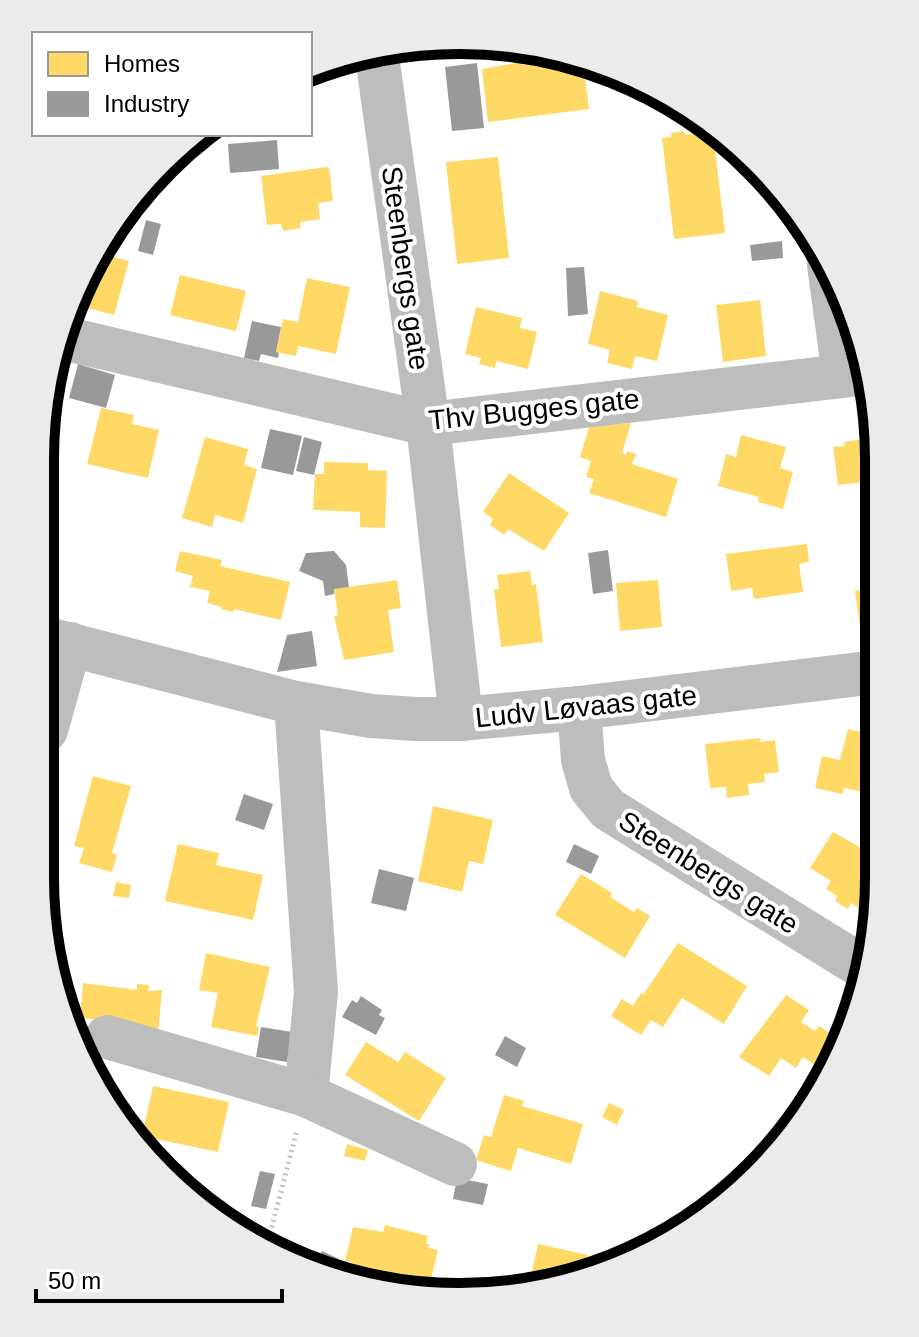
<svg xmlns="http://www.w3.org/2000/svg" width="919" height="1337" viewBox="0 0 919 1337" font-family="Arial,sans-serif">
<style>
.homes{fill:#ffd966}
.industry{fill:#999}
.lines{fill:none;stroke-linecap:round;stroke-linejoin:round}
.path{stroke:#c2c2c2;stroke-width:5;stroke-dasharray:2 4;stroke-linecap:butt}
.minor{stroke:#bdbdbd;stroke-width:44}
.labels{text-anchor:middle;stroke-width:8;stroke-linejoin:round;paint-order:stroke}
.street-label{font-size:28px;fill:#000;stroke:#fff}
.rim{fill:none;stroke:#000;stroke-width:10}
</style>
<rect width="100%" height="100%" fill="#fff"/>
<g class="homes">
<polygon points="553,59 583,65 589,109 488,122 482,69 521,62 522,65 545,62 544,60"/>
<polygon points="657,97 674,108 659,110"/>
<polygon points="684,131 685,135 710,132 713,134 725,233 674,239 662,138 671,137 671,133"/>
<polygon points="498,157 509,258 457,264 446,162"/>
<polygon points="326,167 329,168 333,201 318,203 320,219 300,222 301,228 283,231 281,224 267,225 261,176"/>
<polygon points="95,252 129,261 114,315 84,307 87,294 80,293"/>
<polygon points="180,275 246,291 236,331 170,315"/>
<polygon points="307,278 350,287 336,354 298,346 296,356 276,352 283,319 298,322"/>
<polygon points="600,291 638,301 637,307 668,315 657,361 635,356 632,369 607,363 610,350 588,344"/>
<polygon points="760,300 766,356 723,362 716,305"/>
<polygon points="476,307 522,318 520,328 537,332 528,369 496,361 495,368 479,364 481,358 465,354"/>
<polygon points="101,408 134,415 132,424 159,430 148,478 87,464"/>
<polygon points="631,423 622,453 626,455 627,451 636,454 632,464 678,479 666,517 589,493 594,479 586,477 591,461 580,457 589,427"/>
<polygon points="741,435 786,447 780,468 793,472 783,509 758,502 759,497 718,486 726,454 736,457"/>
<polygon points="205,437 248,449 244,465 257,469 243,523 215,515 212,527 182,518"/>
<polygon points="872,438 873,481 838,485 833,447 845,446 844,442"/>
<polygon points="324,462 368,463 368,470 387,471 385,528 360,527 360,512 313,510 315,474 324,474"/>
<polygon points="509,473 569,513 544,551 508,529 504,535 490,525 493,519 483,512"/>
<polygon points="807,544 809,562 799,564 803,592 754,599 752,588 731,591 726,554"/>
<polygon points="180,551 222,560 220,566 290,582 281,620 234,609 233,612 221,609 222,607 207,603 210,591 190,587 193,576 175,571"/>
<polygon points="530,571 532,585 536,584 543,642 501,647 494,589 499,589 497,575"/>
<polygon points="397,580 401,608 388,610 394,652 344,660 334,616 338,615 334,589"/>
<polygon points="658,580 662,627 620,631 616,583"/>
<polygon points="874,588 875,624 860,626 855,591"/>
<polygon points="848,729 877,736 878,795 844,788 843,794 815,788 822,756 840,760"/>
<polygon points="760,738 761,742 775,740 779,772 764,774 765,782 748,784 749,795 727,798 726,787 710,788 705,744"/>
<polygon points="93,776 131,786 112,853 117,855 112,872 79,863 84,848 74,846"/>
<polygon points="433,806 493,820 483,864 469,861 462,892 418,881"/>
<polygon points="833,832 879,858 879,878 869,915 851,903 848,909 835,901 837,896 826,889 831,881 810,868"/>
<polygon points="178,844 219,853 216,865 263,875 253,920 165,901"/>
<polygon points="581,874 612,893 610,897 634,912 637,908 650,916 625,958 555,915"/>
<polygon points="116,882 131,885 129,898 113,896"/>
<polygon points="678,943 747,986 724,1024 682,998 663,1027 651,1020 641,1035 611,1016 622,999 633,1006 641,993 643,995"/>
<polygon points="206,953 270,967 256,1026 259,1027 257,1036 211,1027 218,993 199,990"/>
<polygon points="83,983 137,990 137,984 149,985 148,991 162,990 158,1034 130,1022 80,1018"/>
<polygon points="786,995 809,1010 801,1022 815,1031 819,1026 835,1036 817,1066 803,1057 796,1068 781,1058 769,1076 739,1057"/>
<polygon points="366,1042 398,1062 405,1052 446,1078 419,1121 345,1075"/>
<polygon points="153,1086 229,1102 218,1152 142,1136"/>
<polygon points="504,1095 524,1101 522,1106 583,1124 571,1164 518,1148 511,1171 476,1160 484,1135 491,1137"/>
<polygon points="609,1103 624,1110 617,1125 602,1117"/>
<polygon points="347,1144 368,1150 365,1161 344,1156"/>
<polygon points="385,1225 428,1236 426,1244 429,1244 428,1248 438,1250 430,1283 354,1266 354,1263 345,1261 353,1227 383,1232"/>
<polygon points="538,1244 588,1255 584,1274 541,1289 528,1289"/>
</g>
<g class="industry">
<polygon points="477,63 484,128 452,131 445,67"/>
<polygon points="277,140 279,169 230,173 228,144"/>
<polygon points="146,220 161,224 153,255 138,251"/>
<polygon points="782,241 783,258 752,261 750,245"/>
<polygon points="584,267 588,314 568,316 566,268"/>
<polygon points="252,321 281,327 276,352 279,353 278,358 261,354 259,361 244,358"/>
<polygon points="78,364 115,375 106,408 69,398"/>
<polygon points="270,429 302,436 293,475 261,468"/>
<polygon points="304,437 322,442 314,475 296,471"/>
<polygon points="608,550 613,591 593,594 588,553"/>
<polygon points="334,551 346,565 349,587 334,589 334,594 325,596 323,581 299,571 306,553"/>
<polygon points="312,631 317,666 277,672 287,635"/>
<polygon points="244,794 273,804 264,830 235,820"/>
<polygon points="574,844 599,856 591,874 566,862"/>
<polygon points="379,869 414,878 406,911 371,903"/>
<polygon points="361,996 382,1010 379,1015 385,1018 376,1035 342,1017 352,1000 357,1003"/>
<polygon points="261,1027 292,1032 287,1062 256,1057"/>
<polygon points="505,1036 526,1048 517,1067 495,1055"/>
<polygon points="260,1171 275,1174 266,1209 251,1206"/>
<polygon points="457,1178 488,1184 483,1205 453,1199"/>
<polygon points="322,1251 339,1259 332,1274 314,1269"/>
</g>
<g class="lines">
<polyline class="path" points="267,1245 297,1130"/>
<g class="minor">
<polyline points="377,56 428,424 461,719"/>
<polyline points="829,265 844,375"/>
<polyline points="63,338 428,424 869,373"/>
<polyline points="44,638 296,703 371,716 416,719 461,719 579,708 876,672"/>
<polyline points="296,703 316,992 306,1095"/>
<polyline points="579,708 583,760 591,788 608,809 861,966"/>
<polyline points="42,734 46,730 70,644"/>
<polyline points="107,1037 306,1095 455,1164"/>
</g>
</g>
<g class="labels">
<g class="street-label">
<text transform="translate(406 268) rotate(82)" y="10">Steenbergs gate</text>
<text transform="translate(534 409) rotate(-6)" y="10">Thv Bugges gate</text>
<text transform="translate(586 706) rotate(-6)" y="10">Ludv Løvaas gate</text>
<text transform="translate(709 872) rotate(32)" y="10">Steenbergs gate</text>
</g>
</g>
<path d="M0 0H919V1337H0ZM459 54H460A405 405 0 0 1 865 459V878A405 405 0 0 1 460 1283H459A405 405 0 0 1 54 878V459A405 405 0 0 1 459 54Z" fill="#ebebeb" fill-rule="evenodd"/>
<path class="rim" d="M459 54H460A405 405 0 0 1 865 459V878A405 405 0 0 1 460 1283H459A405 405 0 0 1 54 878V459A405 405 0 0 1 459 54Z"/>
<rect x="32" y="32" width="280" height="104" fill="#ffffff" stroke="#999999" stroke-width="2"/>
<rect x="48" y="52" width="40" height="24" fill="#ffd966" stroke="#999999" stroke-width="2"/>
<text x="104" y="72" font-size="24" fill="#000000">Homes</text>
<rect x="48" y="92" width="40" height="24" fill="#999999" stroke="#999999" stroke-width="2"/>
<text x="104" y="112" font-size="24" fill="#000000">Industry</text>
<path d="M36 1289v12h246v-12" fill="none" stroke="#000000" stroke-width="4"/>
<text x="48" y="1289" font-size="24" fill="#000000" stroke="#ffffff" stroke-width="6" paint-order="stroke">50 m</text>
</svg>
